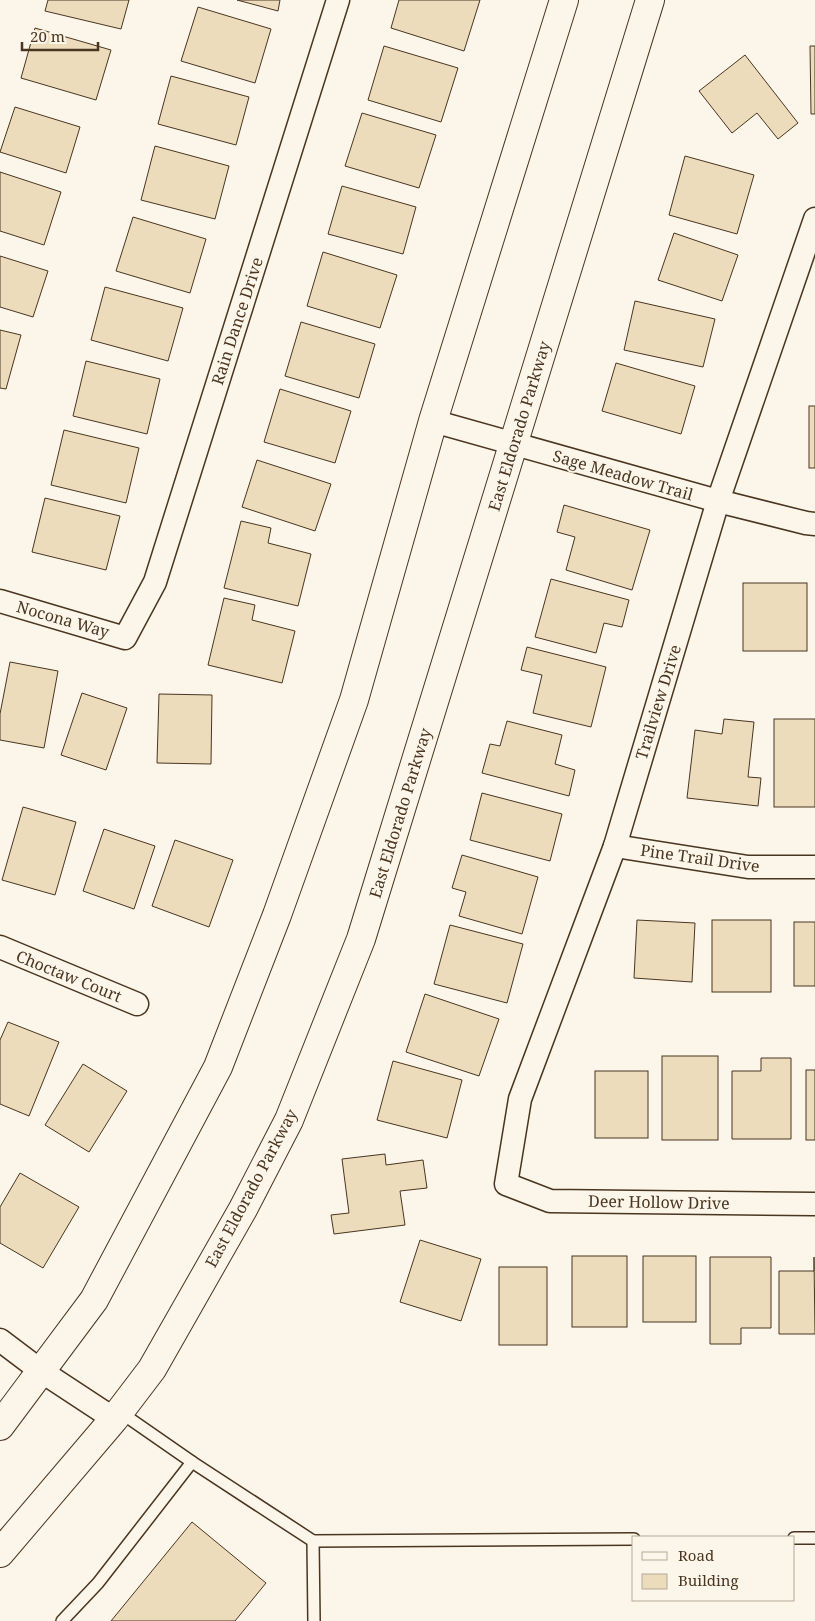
<svg xmlns="http://www.w3.org/2000/svg" width="815" height="1621" viewBox="0 0 815 1621" font-family="'Noto Serif',serif">
<style>
.building{fill:#ecdcbc;stroke:#4a3520}
.lines{fill:none;stroke-linecap:round;stroke-linejoin:round}
.lane-casing{stroke:#4a3520;stroke-width:14}
.street-casing{stroke:#4a3520;stroke-width:25}
.primary-casing{stroke:#4a3520;stroke-width:30}
.lane{stroke:#fbf6e9;stroke-width:11}
.street{stroke:#fbf6e9;stroke-width:22}
.primary{stroke:#fbf6e9;stroke-width:28}
.labels{text-anchor:middle;stroke-width:4;stroke-linejoin:round;paint-order:stroke}
.street-label{font-size:16px;fill:#4a3520;stroke:#fbf6e9}
</style>
<rect width="100%" height="100%" fill="#fbf6e9"/>
<g class="building">
<polygon points="48,0 129,0 121,29 45,11"/>
<polygon points="237,0 280,0 278,11"/>
<polygon points="399,0 480,0 464,51 391,28"/>
<polygon points="198,7 271,29 255,83 181,61"/>
<polygon points="35,28 111,50 96,100 21,78"/>
<polygon points="384,46 458,68 441,122 368,100"/>
<polygon points="810,46 815,46 815,114 811,114"/>
<polygon points="745,55 798,123 778,139 757,113 732,133 699,91"/>
<polygon points="171,76 249,97 236,145 158,124"/>
<polygon points="15,107 80,127 66,173 0,152"/>
<polygon points="362,113 436,135 419,188 345,166"/>
<polygon points="155,146 229,166 215,219 141,200"/>
<polygon points="685,156 754,175 737,234 669,215"/>
<polygon points="0,172 61,192 44,245 0,231"/>
<polygon points="342,186 416,207 403,254 328,234"/>
<polygon points="133,217 206,239 190,293 116,271"/>
<polygon points="674,233 738,255 722,301 658,280"/>
<polygon points="323,252 397,275 380,328 307,306"/>
<polygon points="0,256 48,271 33,317 0,307"/>
<polygon points="105,287 183,308 168,361 91,340"/>
<polygon points="635,301 715,319 703,367 624,350"/>
<polygon points="301,322 375,344 359,398 285,376"/>
<polygon points="0,330 21,335 6,389 0,388"/>
<polygon points="86,361 160,379 147,434 73,416"/>
<polygon points="616,363 695,386 681,434 602,411"/>
<polygon points="280,389 351,411 335,463 264,442"/>
<rect x="809" y="406" width="6" height="62"/>
<polygon points="64,430 139,448 126,503 51,485"/>
<polygon points="257,460 331,484 315,531 242,507"/>
<polygon points="45,498 120,516 106,570 32,552"/>
<polygon points="564,505 650,530 632,590 566,570 575,537 557,532"/>
<polygon points="241,521 271,528 268,543 311,554 298,606 224,588"/>
<polygon points="551,579 629,600 622,627 604,623 596,653 535,637"/>
<rect x="743" y="583" width="64" height="68"/>
<polygon points="224,598 255,605 252,620 295,631 282,683 208,665"/>
<polygon points="527,647 606,667 591,727 533,713 542,675 521,670"/>
<polygon points="10,662 58,671 44,748 0,740 0,714"/>
<polygon points="82,693 127,708 106,770 61,755"/>
<polygon points="159,694 212,695 211,764 157,763"/>
<polygon points="724,719 754,722 748,777 761,778 758,806 687,798 695,730 722,734"/>
<rect x="774" y="719" width="41" height="88"/>
<polygon points="507,721 562,735 555,764 575,770 569,796 482,773 490,744 500,746"/>
<polygon points="482,793 562,814 550,861 470,840"/>
<polygon points="23,807 76,822 55,895 2,880"/>
<polygon points="104,829 155,846 134,909 83,891"/>
<polygon points="175,840 233,860 209,927 152,906"/>
<polygon points="462,855 538,877 522,934 459,916 466,892 452,888"/>
<polygon points="637,920 695,923 692,982 634,978"/>
<rect x="712" y="920" width="59" height="72"/>
<rect x="794" y="922" width="21" height="64"/>
<polygon points="450,925 523,944 507,1003 434,984"/>
<polygon points="425,994 499,1019 479,1076 406,1052"/>
<polygon points="8,1022 59,1042 29,1116 0,1104 0,1040"/>
<rect x="662" y="1056" width="56" height="84"/>
<polygon points="761,1058 791,1058 791,1139 732,1139 732,1071 761,1071"/>
<polygon points="393,1061 462,1080 447,1138 377,1120"/>
<polygon points="83,1064 127,1091 89,1152 45,1125"/>
<rect x="806" y="1070" width="9" height="70"/>
<rect x="595" y="1071" width="53" height="67"/>
<polygon points="385,1154 386,1165 423,1160 427,1188 400,1191 405,1225 334,1234 331,1215 349,1213 342,1159"/>
<polygon points="20,1173 79,1207 43,1268 0,1243 0,1207"/>
<polygon points="420,1240 481,1259 461,1321 400,1302"/>
<rect x="572" y="1256" width="55" height="71"/>
<rect x="643" y="1256" width="53" height="66"/>
<polygon points="710,1257 771,1257 771,1328 741,1328 741,1344 710,1344"/>
<polygon points="814,1257 815,1334 779,1334 779,1271 814,1271"/>
<rect x="499" y="1267" width="48" height="78"/>
<polygon points="192,1522 266,1583 235,1621 111,1621"/>
</g>
<g class="lines">
<defs>
<g id="lane">
<polyline points="192,1462 313,1541 314,1621"/>
<polyline points="794,1538 815,1538"/>
<polyline points="313,1541 634,1539"/>
<polyline points="62,1621 98,1583 192,1462 120,1412"/>
</g>
<g id="street">
<polyline points="815,219 718,501 615,846 520,1099 506,1184 550,1201 815,1204"/>
<polyline points="433,421 718,501 806,523 815,524"/>
<polyline points="0,601 125,638 155,582 338,0"/>
<polyline points="615,846 748,867 815,867"/>
<polyline points="0,947 137,1004"/>
<polyline points="0,1340 41,1371 114,1419"/>
</g>
<g id="primary">
<polyline points="0,1426 94,1300 218,1067 277,915 354,700 433,421 564,0"/>
<polyline points="0,1553 114,1419 152,1369 243,1209 289,1120 361,939 650,0"/>
</g>
</defs>
<use href="#lane" class="lane-casing"/>
<use href="#street" class="street-casing"/>
<use href="#primary" class="primary-casing"/>
<use href="#lane" class="lane"/>
<use href="#street" class="street"/>
<use href="#primary" class="primary"/>
</g>
<g class="labels">
<g class="street-label">
<text transform="translate(237 321) rotate(-72)" y="6">Rain Dance Drive</text>
<text transform="translate(519 426) rotate(-73)" y="6">East Eldorado Parkway</text>
<text transform="translate(623 475) rotate(16)" y="6">Sage Meadow Trail</text>
<text transform="translate(63 619) rotate(16)" y="6">Nocona Way</text>
<text transform="translate(658 702) rotate(-73)" y="6">Trailview Drive</text>
<text transform="translate(400 813) rotate(-73)" y="6">East Eldorado Parkway</text>
<text transform="translate(700 858) rotate(8)" y="6">Pine Trail Drive</text>
<text transform="translate(69 976) rotate(22)" y="6">Choctaw Court</text>
<text transform="translate(251 1188) rotate(-62)" y="6">East Eldorado Parkway</text>
<text transform="translate(659 1202) rotate(1)" y="6">Deer Hollow Drive</text>
</g>
</g>
<rect x="632" y="1536" width="162" height="65" fill="#fbf6e9" stroke="#b4a999"/>
<rect x="642" y="1552" width="25" height="8" fill="#fbf6e9" stroke="#b4a999"/>
<text x="678" y="1561" font-size="15" fill="#4a3520">Road</text>
<rect x="642" y="1574" width="25" height="15" fill="#ecdcbc" stroke="#b4a999"/>
<text x="678" y="1586" font-size="15" fill="#4a3520">Building</text>
<path d="M22 42v8h76v-8" fill="none" stroke="#4a3520" stroke-width="2.5"/>
<text x="30" y="42" font-size="15" fill="#4a3520" stroke="#fbf6e9" stroke-width="4" paint-order="stroke">20 m</text>
</svg>
